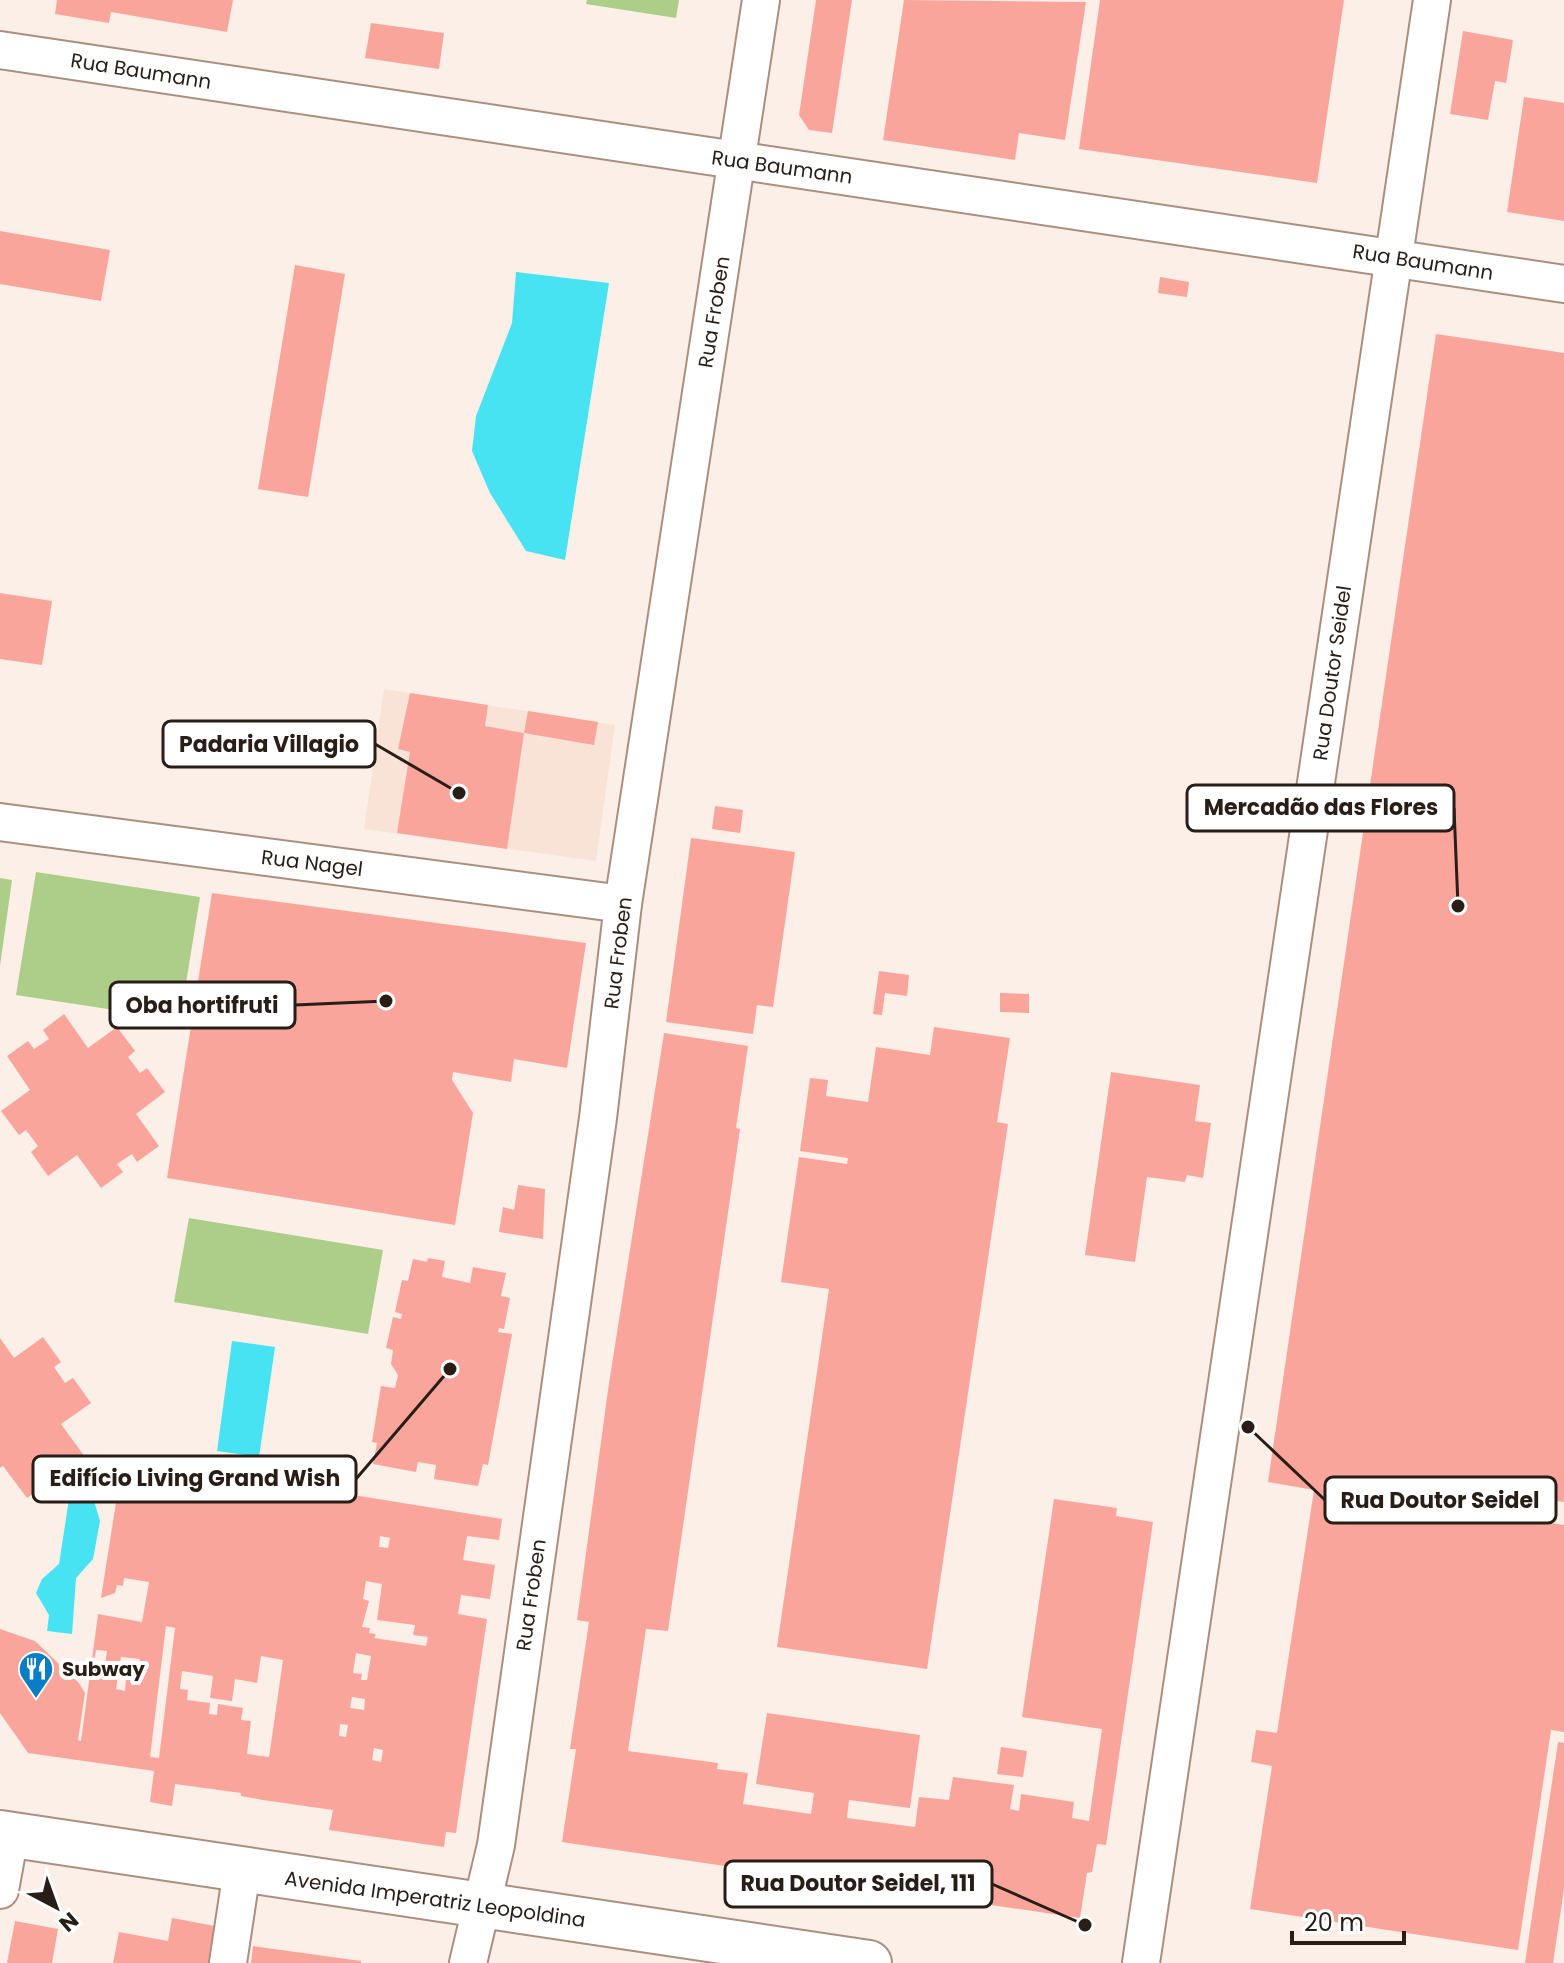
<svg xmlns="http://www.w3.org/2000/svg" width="1564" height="1963" viewBox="0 0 1564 1963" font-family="Poppins,sans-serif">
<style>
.commercial{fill:#f9e3d6}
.green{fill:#adce88}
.water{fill:#47e3f3}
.building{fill:#faa59c;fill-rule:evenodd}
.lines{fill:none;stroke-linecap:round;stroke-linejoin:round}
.minor-casing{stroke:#aa8f7f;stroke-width:40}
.secondary-casing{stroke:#aa8f7f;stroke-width:48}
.minor{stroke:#fff;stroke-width:36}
.secondary{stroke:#fff;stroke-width:44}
.labels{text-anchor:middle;stroke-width:8;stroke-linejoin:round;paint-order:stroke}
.street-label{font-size:20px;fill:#281e17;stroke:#fff}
.poi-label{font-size:20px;font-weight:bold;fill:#281e17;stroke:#fff;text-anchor:start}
.leader{fill:none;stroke:#281e17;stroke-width:3}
.callout-dot{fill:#281e17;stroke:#fff;stroke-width:3}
.callout{fill:#fff;stroke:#281e17;stroke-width:3}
.callout-label{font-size:22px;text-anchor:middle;font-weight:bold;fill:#281e17}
</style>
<rect width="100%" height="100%" fill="#fbefe8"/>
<polygon class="commercial" points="384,689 615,725 596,861 364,829"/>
<g class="green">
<polygon points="587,0 679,0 676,18 586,4"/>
<polygon points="36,872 200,897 180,1020 16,995"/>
<polygon points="0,878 12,880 0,966"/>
<polygon points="189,1218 383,1250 368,1334 174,1302"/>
</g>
<g class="water">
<polygon points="516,272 609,283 565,560 526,551 490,493 472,451 476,416 512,323"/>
<polygon points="232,1341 275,1347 259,1457 217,1451"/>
<polygon points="69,1499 94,1501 100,1521 93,1559 76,1578 72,1634 47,1631 49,1615 36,1593 42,1579 59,1564"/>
</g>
<g class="building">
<polygon points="57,0 233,0 227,32 111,12 109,23 55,14"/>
<polygon points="816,0 852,0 832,133 809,130 799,115"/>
<polygon points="904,0 1086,2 1065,140 1019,133 1015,160 883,140"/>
<polygon points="1100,0 1344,0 1317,183 1079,149"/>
<polygon points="371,23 444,33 439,69 365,58"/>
<polygon points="1463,31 1513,40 1506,83 1495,81 1488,120 1450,114"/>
<polygon points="1524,97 1564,103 1564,221 1507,212"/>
<polygon points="0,231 110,250 101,301 0,284"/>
<polygon points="295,265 345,274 308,497 258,489"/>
<polygon points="1160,277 1189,282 1187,297 1158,293"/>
<polygon points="1436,334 1564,353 1564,1502 1443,1484 1440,1506 1564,1525 1564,1732 1551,1730 1518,1950 1250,1909 1272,1766 1251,1762 1256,1730 1277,1733 1314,1490 1268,1482"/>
<polygon points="0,593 52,601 42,665 0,659"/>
<polygon points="410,693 488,705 485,726 524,733 507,849 397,833 410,752 398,749"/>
<polygon points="528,711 598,722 594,745 524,733"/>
<polygon points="715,806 743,810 740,833 712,829"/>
<polygon points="691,838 795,852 773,1007 757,1005 753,1034 666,1022"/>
<polygon points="212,893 586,943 567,1068 514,1059 511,1082 453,1072 452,1080 473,1113 455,1225 167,1178"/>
<polygon points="879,971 909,975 907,996 885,993 882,1015 873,1014"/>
<polygon points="1000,993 1029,994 1029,1013 1000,1012"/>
<polygon points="64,1014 88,1048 117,1027 135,1051 128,1057 140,1073 147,1068 165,1092 136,1114 159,1146 137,1162 132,1154 117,1164 123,1172 101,1188 77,1155 48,1176 31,1152 38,1146 26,1130 19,1135 1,1111 30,1090 7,1056 28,1041 34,1049 49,1039 43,1030"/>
<polygon points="934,1027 1010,1038 997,1122 1008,1124 927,1669 777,1647 829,1289 781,1282 799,1157 847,1164 848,1158 800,1151 810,1078 828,1080 826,1096 868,1102 876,1047 930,1055"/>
<polygon points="664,1033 748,1046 736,1128 740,1129 668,1631 646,1629 628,1751 718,1763 717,1769 748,1773 743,1804 811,1814 814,1793 756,1784 767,1713 920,1735 910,1808 849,1800 847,1818 915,1827 919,1797 949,1800 953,1777 1014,1785 1010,1809 1019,1811 1021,1794 1074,1802 1072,1818 1089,1821 1102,1729 1022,1717 1054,1499 1117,1508 1116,1516 1153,1522 1106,1845 1097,1844 1092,1872 1087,1873 1080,1918 562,1842 576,1749 570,1749 589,1622 577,1620 608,1390"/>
<polygon points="1111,1072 1200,1085 1195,1121 1211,1123 1203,1178 1187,1175 1185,1182 1147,1177 1135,1262 1085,1255"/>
<polygon points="518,1185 545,1189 543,1239 499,1232 503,1207 514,1210"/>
<polygon points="428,1258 445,1261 442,1277 470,1283 473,1267 506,1273 501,1296 510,1298 504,1329 499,1328 498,1332 512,1334 488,1465 483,1464 478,1486 434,1479 436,1465 418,1462 416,1472 373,1464 377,1443 372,1442 381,1386 395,1388 398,1375 391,1364 393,1350 386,1348 393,1317 401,1319 402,1314 395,1312 402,1280 408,1281 413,1259 427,1262"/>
<polygon points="43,1337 61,1362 54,1367 65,1383 73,1378 91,1403 61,1424 85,1457 63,1472 57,1464 43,1475 49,1482 27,1498 3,1466 0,1468 0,1338 14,1358"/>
<path d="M123,1458L502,1519L499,1540L467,1536L463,1560L495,1565L490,1599L461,1595L458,1614L487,1619L456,1833L446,1832L444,1847L329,1830L333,1810L263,1800L241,1796V1793L175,1784L172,1806L150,1802L154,1771L28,1753L0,1713V1629L35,1641L79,1683L85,1693L78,1740L81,1741L98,1614L142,1622L149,1582L124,1578L123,1586L117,1585L115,1593L101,1598ZM380,1536L390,1538L388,1548L379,1547ZM366,1581L382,1584L377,1620L415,1625L413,1635L428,1637L426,1646L374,1638L376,1634L369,1633L370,1628L362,1627L369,1601L363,1599ZM166,1626L175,1628L159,1758L150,1757ZM96,1650L107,1651L104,1670L93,1668ZM356,1653L371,1656L367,1680H361L362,1674L353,1673ZM261,1656L283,1660L269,1757L247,1754L251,1721L241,1720L243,1708L218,1704L217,1715L209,1714L210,1703L187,1700L188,1690L180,1689L182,1671L213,1676L210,1698L232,1701L235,1679L257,1683ZM121,1657L140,1659L137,1679L126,1678L125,1691L116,1689ZM352,1697L365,1699L364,1710L350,1708ZM340,1724L348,1725L346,1737L339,1736ZM374,1748L383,1750L381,1762L372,1760Z"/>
<polygon points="1558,1742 1564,1743 1564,1889 1553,1963 1525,1963"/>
<polygon points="1001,1747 1027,1751 1023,1777 997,1774"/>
<polygon points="172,1918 215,1926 210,1963 113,1963 119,1932 168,1941"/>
<polygon points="15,1921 58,1929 52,1963 7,1963"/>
<polygon points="253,1946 361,1961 361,1963 251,1963"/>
</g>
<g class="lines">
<defs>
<g id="minor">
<polyline points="0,50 1564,284"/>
<polyline points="0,822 623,904"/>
<polyline points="0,1890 10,1835"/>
<polyline points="228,1963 242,1870"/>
<polyline points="468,1963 496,1845 598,1118 623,904 761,0"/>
<polyline points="1141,1963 1432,0"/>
</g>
<polyline id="secondary" points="0,1833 869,1963"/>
</defs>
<use href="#minor" class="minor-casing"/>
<use href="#secondary" class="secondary-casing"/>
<use href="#minor" class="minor"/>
<use href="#secondary" class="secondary"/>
</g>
<defs>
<symbol id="restaurant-pin" viewBox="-11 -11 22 30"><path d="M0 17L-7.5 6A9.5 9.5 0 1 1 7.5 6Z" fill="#097dc6" stroke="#fff"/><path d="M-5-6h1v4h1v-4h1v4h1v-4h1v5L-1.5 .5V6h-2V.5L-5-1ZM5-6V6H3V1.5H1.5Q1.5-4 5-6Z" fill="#fff"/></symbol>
</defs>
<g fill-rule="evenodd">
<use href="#restaurant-pin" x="16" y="1649" width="40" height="54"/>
</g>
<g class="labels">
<g class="street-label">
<text transform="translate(141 71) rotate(9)" y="7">Rua Baumann</text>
<text transform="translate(782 167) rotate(8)" y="7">Rua Baumann</text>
<text transform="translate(1423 262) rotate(9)" y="7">Rua Baumann</text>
<text transform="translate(714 312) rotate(-81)" y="7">Rua Froben</text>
<text transform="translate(1332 673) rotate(-82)" y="7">Rua Doutor Seidel</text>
<text transform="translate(312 863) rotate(7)" y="7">Rua Nagel</text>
<text transform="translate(618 953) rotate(-83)" y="7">Rua Froben</text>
<text transform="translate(531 1595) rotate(-82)" y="7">Rua Froben</text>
<text transform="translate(435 1899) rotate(8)" y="7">Avenida Imperatriz Leopoldina</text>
</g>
<g class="poi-label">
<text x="62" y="1676">Subway</text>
</g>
</g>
<path class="leader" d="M459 793L375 744M1458 906L1454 808M386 1001L295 1005M450 1369L356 1479M1248 1427L1325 1500M1085 1925L992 1884"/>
<g class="callout-dot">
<circle cx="459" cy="793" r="8"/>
<circle cx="1458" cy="906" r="8"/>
<circle cx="386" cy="1001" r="8"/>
<circle cx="450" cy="1369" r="8"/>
<circle cx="1248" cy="1427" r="8"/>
<circle cx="1085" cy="1925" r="8"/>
</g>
<g class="callout">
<rect x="163" y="721" width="212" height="46" rx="8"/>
<rect x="1187" y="785" width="267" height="46" rx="8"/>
<rect x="110" y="982" width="185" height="46" rx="8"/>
<rect x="33" y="1456" width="323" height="46" rx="8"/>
<rect x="1325" y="1477" width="231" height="46" rx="8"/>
<rect x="725" y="1861" width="267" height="46" rx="8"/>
</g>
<g class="callout-label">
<text x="269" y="752">Padaria Villagio</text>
<text x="1321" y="815">Mercadão das Flores</text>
<text x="202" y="1013">Oba hortifruti</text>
<text x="195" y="1486">Edifício Living Grand Wish</text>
<text x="1440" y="1508">Rua Doutor Seidel</text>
<text x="858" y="1891">Rua Doutor Seidel, 111</text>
</g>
<g transform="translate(56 1907) rotate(139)" stroke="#ffffff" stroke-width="6" paint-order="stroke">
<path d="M0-6L14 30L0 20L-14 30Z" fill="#281e17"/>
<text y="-12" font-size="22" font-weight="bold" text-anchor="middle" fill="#281e17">N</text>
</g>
<path d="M1292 1931v12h112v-12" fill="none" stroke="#281e17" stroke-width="4"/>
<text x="1304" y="1931" font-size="24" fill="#281e17" stroke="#ffffff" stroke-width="6" paint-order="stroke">20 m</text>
</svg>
